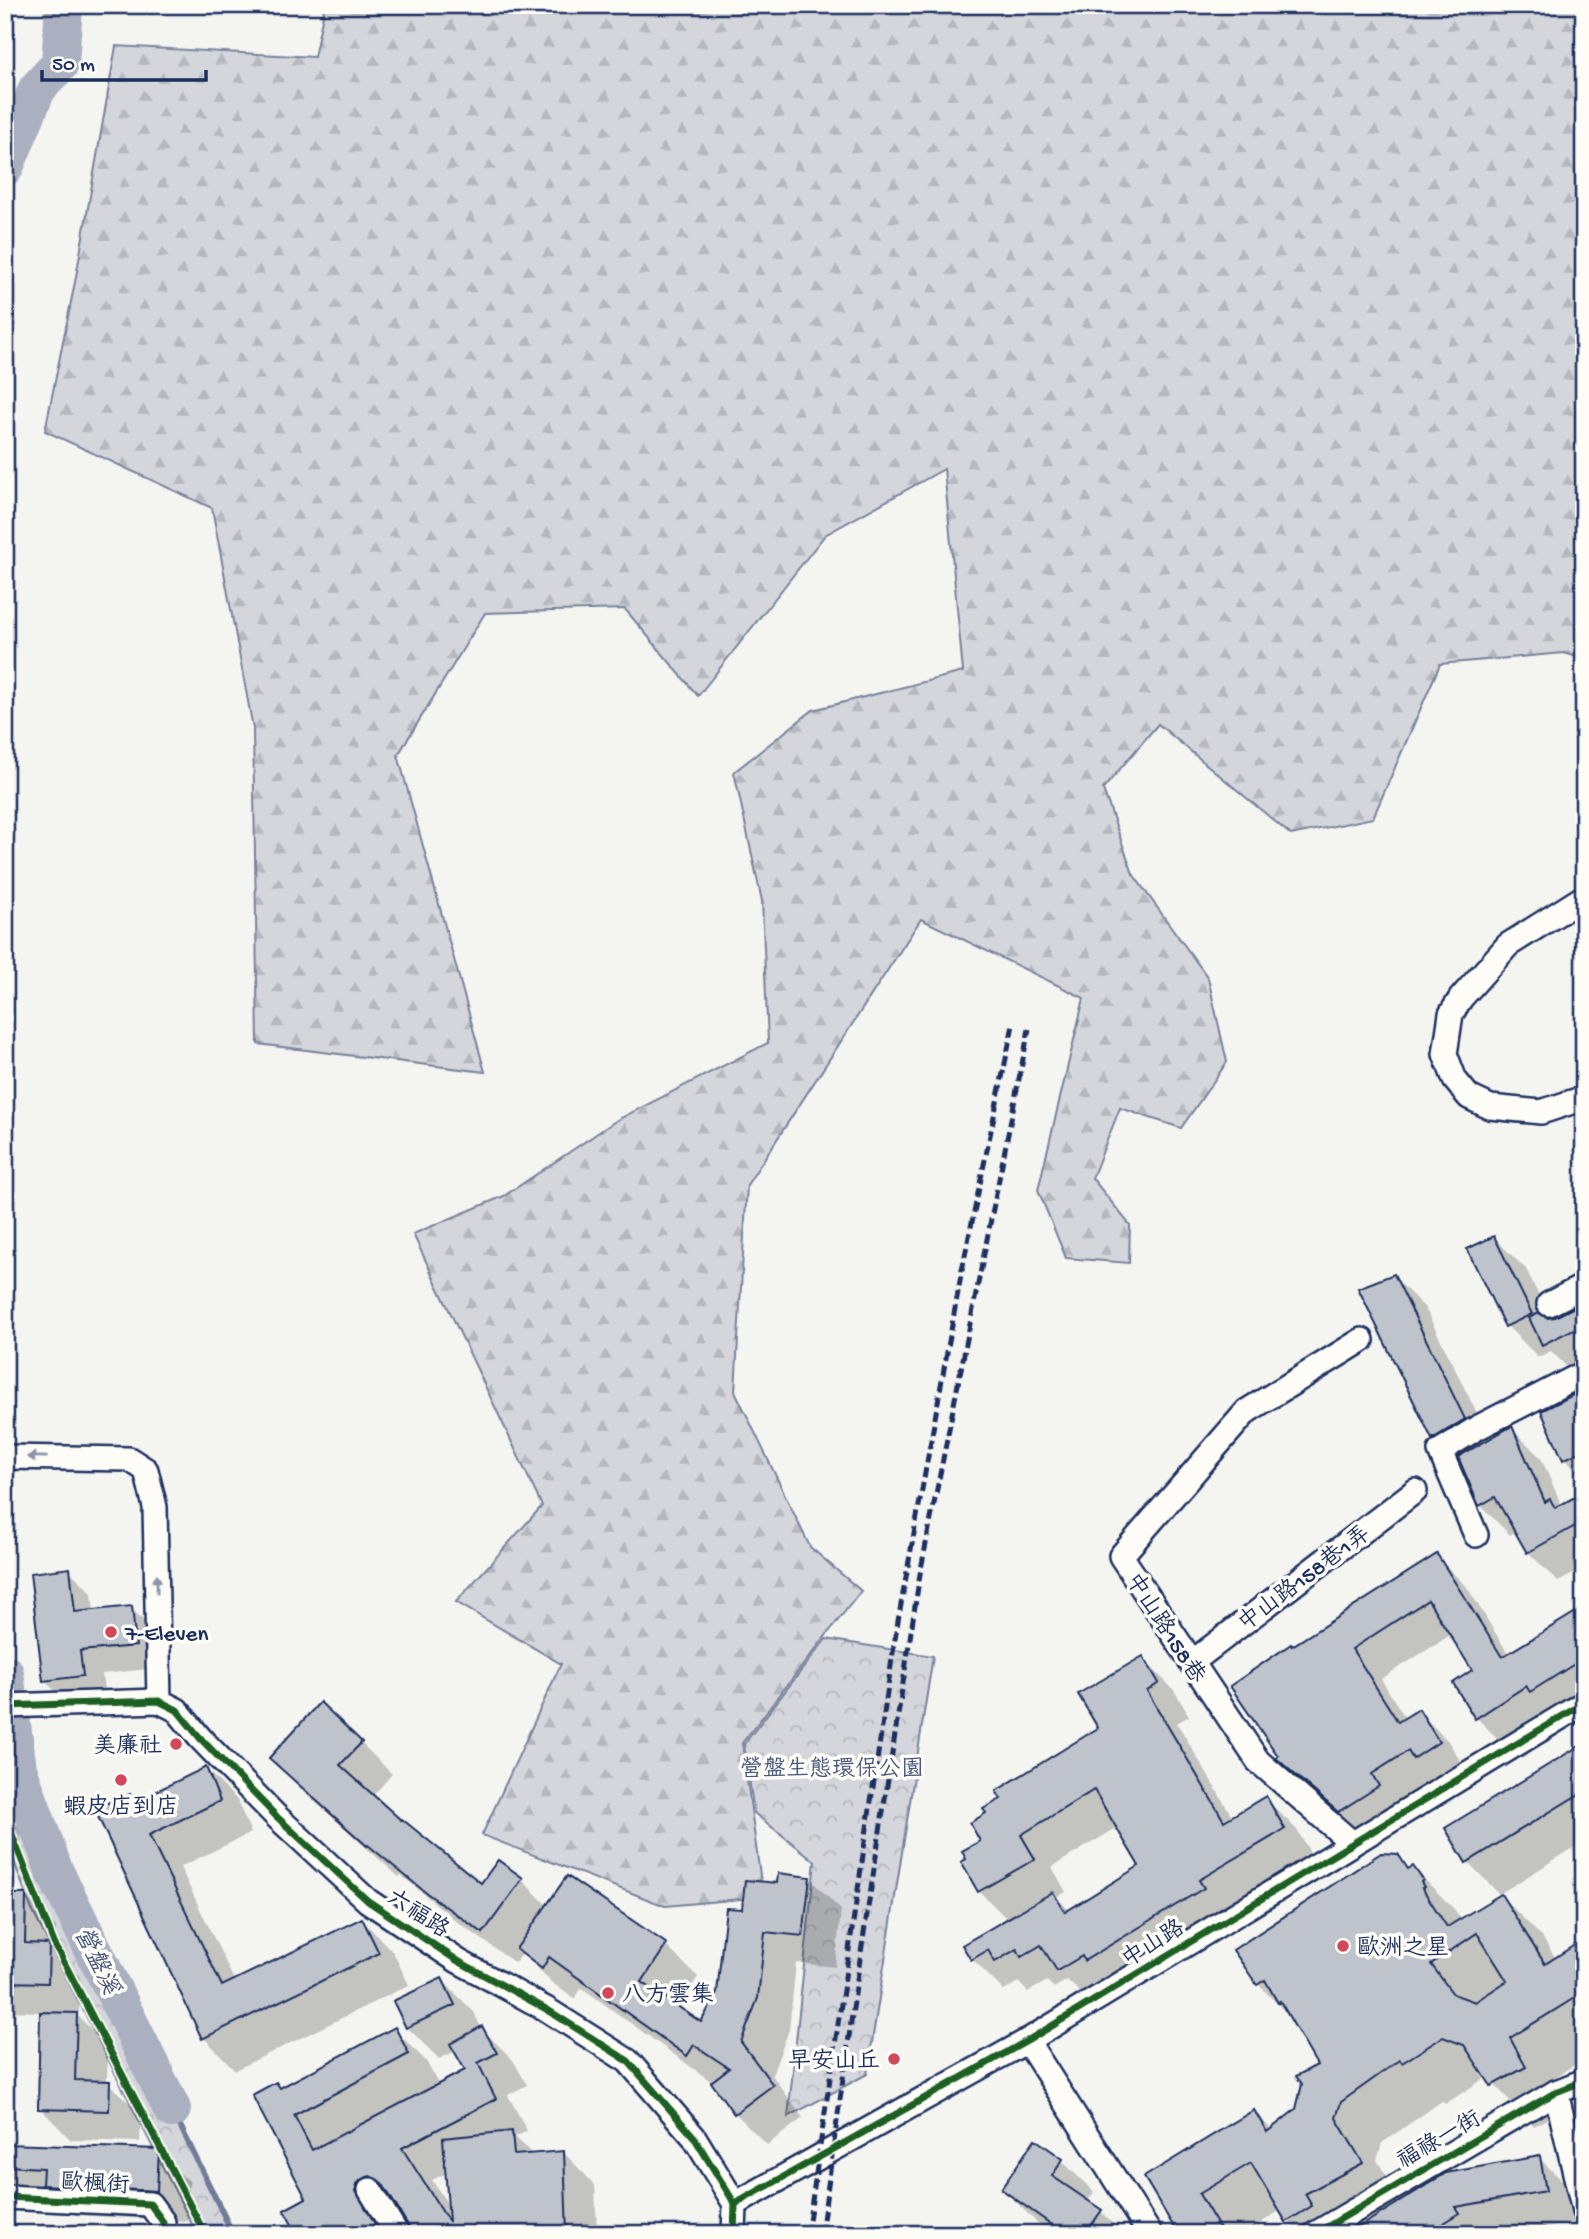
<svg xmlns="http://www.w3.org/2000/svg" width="1589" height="2239" viewBox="0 0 1589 2239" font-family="'Gochi Hand','LXGW WenKai TC',sans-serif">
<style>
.forest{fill:url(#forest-firs);stroke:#78829c;stroke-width:2}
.park{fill:url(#park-crowns);stroke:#78829c;stroke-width:2}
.shadow{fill:#0003;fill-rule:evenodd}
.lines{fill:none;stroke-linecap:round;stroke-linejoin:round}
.stream{stroke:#717c98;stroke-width:6}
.river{stroke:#aab0bf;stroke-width:38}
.building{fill:#bfc3cc;stroke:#1b2f5e;stroke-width:2;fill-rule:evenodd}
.minor-casing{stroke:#1b2f5e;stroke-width:28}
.minor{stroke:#fdfcf7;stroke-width:23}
.rail{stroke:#1b2f5e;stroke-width:5;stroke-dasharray:10 5;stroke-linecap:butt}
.cycleway-casing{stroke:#fdfcf7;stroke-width:11}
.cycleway{stroke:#1b5e20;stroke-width:7}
.oneway{fill:#8c96aa}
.poi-dot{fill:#d1495b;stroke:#fdfcf7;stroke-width:2.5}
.labels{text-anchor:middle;stroke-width:7;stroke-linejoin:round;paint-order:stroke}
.street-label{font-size:23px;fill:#1b2f5e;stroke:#fdfcf7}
.poi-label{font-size:23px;fill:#1b2f5e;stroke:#fdfcf7;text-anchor:start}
.park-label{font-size:23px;fill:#49597d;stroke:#fdfcf7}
.water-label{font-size:24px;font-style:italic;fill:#46567b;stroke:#fdfcf7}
</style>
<defs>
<pattern id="forest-firs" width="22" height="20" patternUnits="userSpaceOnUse" patternTransform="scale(1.75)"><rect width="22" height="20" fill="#d4d6db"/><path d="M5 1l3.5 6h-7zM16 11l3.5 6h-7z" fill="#b5b8be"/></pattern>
<pattern id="park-crowns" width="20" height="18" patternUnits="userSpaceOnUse" patternTransform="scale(1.75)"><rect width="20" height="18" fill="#d4d6db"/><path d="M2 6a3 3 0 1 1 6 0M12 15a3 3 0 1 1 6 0" fill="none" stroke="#b5b8be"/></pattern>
</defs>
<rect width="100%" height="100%" fill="#f4f4f1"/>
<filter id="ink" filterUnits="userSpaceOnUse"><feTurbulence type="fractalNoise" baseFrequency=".0143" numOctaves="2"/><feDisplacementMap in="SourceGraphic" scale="14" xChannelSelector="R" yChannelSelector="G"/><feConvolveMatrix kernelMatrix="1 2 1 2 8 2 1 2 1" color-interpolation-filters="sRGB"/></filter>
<g filter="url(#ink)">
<polygon class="forest" points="325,5 1584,5 1584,659 1564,653 1440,664 1373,818 1291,835 1158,724 1103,789 1133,874 1208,978 1227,1062 1181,1128 1120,1108 1092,1178 1130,1225 1129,1263 1066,1258 1038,1190 1084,998 921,919 747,1185 735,1391 810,1547 861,1591 742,1743 763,1897 665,1906 482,1835 561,1664 456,1602 542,1506 413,1234 504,1196 617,1120 768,1043 762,901 734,772 813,710 963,672 944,469 825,535 698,696 625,609 485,613 398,755 485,1072 258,1044 253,728 212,508 45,431 76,277 116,46 314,57"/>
<g class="park">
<polygon points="826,1639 933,1656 867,2074 788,2117 815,1861 754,1813 744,1744"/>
<polygon points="14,1761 53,1871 232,2234 197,2234 31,1908 5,1837 5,1764"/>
</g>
<g class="shadow">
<polygon points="1494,1238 1526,1269 1550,1319 1584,1304 1584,1371 1575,1375 1551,1351 1538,1357 1507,1326"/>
<polygon points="1393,1276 1425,1308 1490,1440 1511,1428 1541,1458 1562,1506 1584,1494 1584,1568 1558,1582 1528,1552 1516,1531 1510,1535 1480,1505 1465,1470 1434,1438 1360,1289"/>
<polygon points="1578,1394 1584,1399 1584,1473 1581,1475 1565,1459"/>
<polygon points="1437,1557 1467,1587 1509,1655 1584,1609 1584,1707 1507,1748 1477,1718 1475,1671 1452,1634 1381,1679 1406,1719 1418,1711 1448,1741 1468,1773 1369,1841 1308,1788 1279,1758 1293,1648"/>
<polygon points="69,1570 92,1593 94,1612 131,1608 154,1631 158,1668 102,1674 105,1698 67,1703 44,1680"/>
<path d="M1142,1658L1174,1690L1189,1716L1177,1723L1233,1818L1265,1798L1297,1830L1315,1861L1090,2002L1067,1980L1054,1988L1047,1981L1028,1992L1018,1982L1004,1991L972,1959L1008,1920L979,1891L983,1841L988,1814L1004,1799L1101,1729ZM1118,1827L1142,1867L1070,1911L1056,1897L1066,1892L1052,1867Z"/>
<polygon points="361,1743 392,1774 372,1797 401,1823 481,1885 522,1880 548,1906 567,1878 666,1946 698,1977 677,2008 702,2024 719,1994 743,1911 779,1885 809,1878 841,1910 835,1967 796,1963 789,2030 772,2075 803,2118 767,2145 735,2113 712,2082 582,1988 574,1999 550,1981 523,1953 515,1963 459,1923 401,1875 399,1877 302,1790 271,1758"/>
<polygon points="1584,1746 1584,1850 1580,1844 1499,1894 1468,1862 1448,1829"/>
<polygon points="206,1769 237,1800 251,1833 180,1867 235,1982 362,1920 393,1952 409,1985 235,2070 204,2038 97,1809 130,1796 136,1802"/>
<polygon points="5,1813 21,1829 21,1857 8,1857 7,1896 25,1896 56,1927 56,1953 80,1977 79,2013 75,2013 108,2046 107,2082 141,2114 140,2142 71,2140 40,2108 41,2012 5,2011"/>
<polygon points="1397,1856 1411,1870 1413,1868 1454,1909 1462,1920 1501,1896 1542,1937 1556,1959 1584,1941 1584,2058 1551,2080 1566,2108 1534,2126 1489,2079 1485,2078 1445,2104 1442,2101 1382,2143 1377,2160 1402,2203 1539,2158 1571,2189 1577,2222 1512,2234 1301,2234 1288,2221 1281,2210 1243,2234 1180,2234 1146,2177 1254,2112 1272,2130 1297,2110 1320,2066 1293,2020 1258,1984"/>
<path d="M442,1980L474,2012L481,2028L513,2060L527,2085L508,2095L527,2131L515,2137L534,2156L564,2153L595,2185L597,2234H411V2227L399,2208L394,2210L391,2234H299L308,2199L276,2084L281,2089L394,2029L426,2061L439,2086L467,2071L456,2051L439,2059L407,2027ZM447,2173L450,2208L432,2180Z"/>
<polygon points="1035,2142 1062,2161 1094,2192 1087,2202 1100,2211 1123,2234 1054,2234 1035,2221 1003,2189"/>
<polygon points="5,2146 158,2151 189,2182 188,2221 75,2215 57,2197 5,2196"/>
<polygon points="971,2224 984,2234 964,2234"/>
</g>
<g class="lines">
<polyline class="stream" points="172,2109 233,2234"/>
<g class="river">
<polyline points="5,167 37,89 60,64 64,5"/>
<polyline points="5,1673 18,1769 54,1870 172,2109"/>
</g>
</g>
<g class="building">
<polygon points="1494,1236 1532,1314 1505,1327 1467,1249"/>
<polygon points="1394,1274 1465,1419 1432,1439 1358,1288"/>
<polygon points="1584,1302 1584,1324 1542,1345 1529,1318 1539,1313 1548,1318 1555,1317"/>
<polygon points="1579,1392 1584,1403 1584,1450 1563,1460 1541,1411"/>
<polygon points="1512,1426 1545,1502 1550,1499 1555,1508 1584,1492 1584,1521 1527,1553 1495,1497 1479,1506 1458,1457"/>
<polygon points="1437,1554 1502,1657 1584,1607 1584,1658 1530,1692 1526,1686 1475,1719 1453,1683 1472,1670 1428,1600 1352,1649 1398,1722 1419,1709 1439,1742 1413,1759 1408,1751 1372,1774 1379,1786 1338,1812 1276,1758 1278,1756 1230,1686 1291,1644 1292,1646"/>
<polygon points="70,1568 75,1612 132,1606 136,1646 80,1651 83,1676 43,1681 30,1573"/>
<polygon points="1143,1656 1159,1683 1147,1691 1224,1821 1266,1796 1285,1829 1199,1880 1204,1888 1084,1961 1082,1956 1057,1971 1041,1945 1021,1957 1017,1949 995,1962 988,1950 971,1960 962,1945 1053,1892 1065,1912 1139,1866 1094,1790 1021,1835 1035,1859 978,1892 961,1862 966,1859 962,1851 980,1841 970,1823 986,1813 983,1809 1001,1799 996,1791 1098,1728 1078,1694"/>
<polygon points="320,1702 362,1742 340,1765 401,1820 402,1819 481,1883 498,1860 523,1878 483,1933 425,1892 368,1845 367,1846 269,1758"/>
<polygon points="1584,1743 1584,1791 1466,1863 1445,1828"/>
<polygon points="206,1767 220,1801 149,1835 222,1986 362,1918 379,1953 202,2039 94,1808 130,1794 134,1802"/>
<path d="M1381,1853L1398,1854L1408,1869L1413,1866L1423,1880L1421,1882L1424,1887L1422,1888L1447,1927L1501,1894L1545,1964L1584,1939V1992L1510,2038L1526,2067L1491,2086L1464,2045L1443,2037L1402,2063L1400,2060L1341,2102L1336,2118L1363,2163L1305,2194L1312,2206L1286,2222L1251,2163L1199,2194L1223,2234H1178L1144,2177L1254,2110L1267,2132L1296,2109L1302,2084L1296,2076L1317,2065L1280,2001L1278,2003L1265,1980L1257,1985L1233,1950ZM1477,1933L1507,1981L1475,2002L1453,1994L1431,1964Z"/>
<polygon points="778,1873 810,1877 803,1936 765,1932 758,1998 741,2042 773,2085 734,2114 711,2082 729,2068 694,2045 687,2056 549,1957 542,1969 516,1949 567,1876 667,1944 642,1982 701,2022 717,1993 726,1908 742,1909 745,1880 777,1883"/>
<polygon points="5,1894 26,1894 25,1943 49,1944 48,1983 5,1982"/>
<polygon points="442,1978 455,2005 406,2028 393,2001"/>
<polygon points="40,2012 77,2013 75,2080 110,2081 109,2111 38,2109"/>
<polygon points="482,2026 497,2053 478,2063 496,2099 402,2148 449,2222 443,2138 512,2131 514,2155 564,2151 567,2234 411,2234 409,2227 382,2183 370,2176 362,2179 357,2184 356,2191 375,2224 358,2234 297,2234 284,2210 306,2198 252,2095 276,2082 280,2088 395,2027 409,2054 294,2115 312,2150 465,2070 450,2044"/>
<polygon points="1035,2139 1063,2159 1052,2176 1102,2210 1085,2234 1065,2234 1001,2189"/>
<polygon points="5,2144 159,2149 157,2191 42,2185 43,2168 5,2166"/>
<polygon points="1540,2156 1546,2191 1456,2207 1460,2213 1426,2234 1348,2234 1446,2173"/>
</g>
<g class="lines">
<defs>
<g id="minor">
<polyline points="1584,897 1508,945 1461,998 1451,1014 1445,1054 1455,1080 1469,1097 1490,1107 1541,1112 1584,1098"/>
<polyline points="1549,1304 1584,1286"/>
<polyline points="5,1457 129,1459 146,1470 155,1507 159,1701"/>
<polyline points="1476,1535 1440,1451 1477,1428 1584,1373"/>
<polyline points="1191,1663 1415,1491"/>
<polyline points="5,1706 159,1701 177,1710 200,1738 277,1817 368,1901 458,1961 546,2009 628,2061 694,2137 735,2204 734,2234"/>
<polyline points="1351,1842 1258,1761 1121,1556 1247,1411 1362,1340"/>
<polyline points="1027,2041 1150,2234"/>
<polyline points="1556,2092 1584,2211"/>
<polyline points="370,2190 397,2234"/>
<polyline points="5,2197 150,2204 163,2222 162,2234"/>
<polyline points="735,2204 1027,2041 1584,1703"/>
<polyline points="1315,2234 1556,2092 1584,2081"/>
</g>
</defs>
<use href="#minor" class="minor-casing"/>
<use href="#minor" class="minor"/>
<g class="rail">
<polyline points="807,2234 896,1632 962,1270 1013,1025"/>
<polyline points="821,2234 860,1959 920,1574 1029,1029"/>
</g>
<defs>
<g id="cycleway">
<polyline points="5,1706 159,1701 177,1710 200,1738 277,1817 368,1901 458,1961 546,2009 628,2061 694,2137 735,2204 734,2234"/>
<polyline points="5,1817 54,1943 205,2234"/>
<polyline points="5,2197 150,2204 163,2222 162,2234"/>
<polyline points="735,2204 1027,2041 1584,1703"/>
<polyline points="1315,2234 1556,2092 1584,2081"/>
</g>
</defs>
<use href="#cycleway" class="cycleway-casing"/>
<use href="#cycleway" class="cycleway"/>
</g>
<defs><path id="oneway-solid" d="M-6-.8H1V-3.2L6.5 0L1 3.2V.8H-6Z" transform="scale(1.75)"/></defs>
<g class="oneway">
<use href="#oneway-solid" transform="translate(37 1457) rotate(-179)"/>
<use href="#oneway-solid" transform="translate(157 1584) rotate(-91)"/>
</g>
</g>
<g class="poi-dot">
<circle cx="111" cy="1632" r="7"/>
<circle cx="176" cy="1744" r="7"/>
<circle cx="121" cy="1780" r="7"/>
<circle cx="1343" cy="1946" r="7"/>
<circle cx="608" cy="1993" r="7"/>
<circle cx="894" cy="2059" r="7"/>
</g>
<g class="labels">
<g class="street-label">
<text transform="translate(1303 1577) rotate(-37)" y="8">中山路158巷1弄</text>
<text transform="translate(1167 1627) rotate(57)" y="8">中山路158巷</text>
<text transform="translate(419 1912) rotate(33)" y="8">六福路</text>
<text transform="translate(1152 1942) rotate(-32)" y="8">中山路</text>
<text transform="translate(1438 2138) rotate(-30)" y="8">福祿一街</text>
<text transform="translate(95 2182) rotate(3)" y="8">歐楓街</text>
</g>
<g class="poi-label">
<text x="125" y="1640">7-Eleven</text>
<text x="162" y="1752" text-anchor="end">美廉社</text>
<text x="121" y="1813" text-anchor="middle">蝦皮店到店</text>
<text x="1357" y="1954">歐洲之星</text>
<text x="622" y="2001">八方雲集</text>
<text x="880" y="2067" text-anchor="end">早安山丘</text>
</g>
<g class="park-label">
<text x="832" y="1775">營盤生態環保公園</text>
</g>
<g class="water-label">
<text transform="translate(98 1960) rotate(64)" y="8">營盤溪</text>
</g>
</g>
<rect width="1589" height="2239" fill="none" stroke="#fdfcf7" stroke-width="28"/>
<rect x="14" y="14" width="1561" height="2211" fill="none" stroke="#1b2f5e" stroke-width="2.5" filter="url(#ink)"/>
<path d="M42 70v10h164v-10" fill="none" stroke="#1b2f5e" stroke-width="3.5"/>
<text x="52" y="70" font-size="21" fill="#1b2f5e" stroke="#fdfcf7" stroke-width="5" paint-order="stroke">50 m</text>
</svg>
